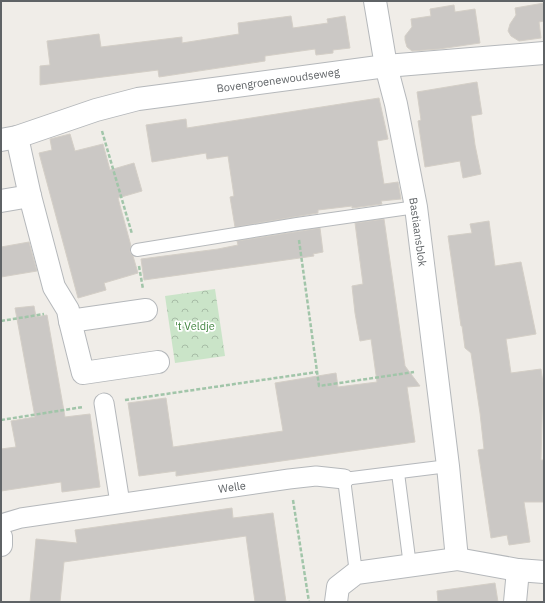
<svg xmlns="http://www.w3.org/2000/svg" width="545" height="603" viewBox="0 0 545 603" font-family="'IBM Plex Sans',sans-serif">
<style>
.forest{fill:url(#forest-crowns)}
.building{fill:#cbc8c5;stroke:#d4cfc7}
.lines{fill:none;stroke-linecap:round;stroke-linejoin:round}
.service-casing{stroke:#b5b8bb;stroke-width:14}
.pedestrian-casing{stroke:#b5b8bb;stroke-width:21}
.minor-casing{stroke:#b5b8bb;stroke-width:24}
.path{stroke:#a1c5a9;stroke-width:2.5;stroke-dasharray:4 2;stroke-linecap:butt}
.service{stroke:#fff;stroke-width:12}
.pedestrian{stroke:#fff;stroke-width:19}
.minor{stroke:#fff;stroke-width:22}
.labels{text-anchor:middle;stroke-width:3.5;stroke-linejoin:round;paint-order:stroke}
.street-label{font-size:11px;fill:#5f6366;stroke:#fff}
.park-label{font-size:11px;fill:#428540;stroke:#fff}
</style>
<defs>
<pattern id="forest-crowns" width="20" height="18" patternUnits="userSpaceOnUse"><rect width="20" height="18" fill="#cae4c8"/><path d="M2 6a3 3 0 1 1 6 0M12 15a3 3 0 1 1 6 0" fill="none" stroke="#a7bca6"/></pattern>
</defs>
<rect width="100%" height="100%" fill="#f0ede8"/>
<polygon class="forest" points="215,289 225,356 175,363 165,296"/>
<g class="building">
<polygon points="544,3 544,21 539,22 541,38 519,41 511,36 508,31 510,24 516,15 515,8"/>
<polygon points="454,5 455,12 475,9 480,43 439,49 412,51 407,47 405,40 405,36 412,27 411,19 431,16 430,9"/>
<polygon points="291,16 293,28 328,23 327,19 345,16 350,48 333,50 333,53 316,55 315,49 265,56 265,61 159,77 158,70 40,85 40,66 50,65 47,41 99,34 101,47 182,37 182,43 239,34 238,23"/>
<polygon points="477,82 482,114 471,116 475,145 481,174 463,178 460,161 425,167 418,121 421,120 417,92"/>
<polygon points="379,98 388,139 377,141 384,184 398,182 401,199 381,201 382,204 352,208 352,206 318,210 318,213 235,227 230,197 234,196 228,156 207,159 206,153 152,162 146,125 186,119 187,128"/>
<polygon points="70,134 75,151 103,144 110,170 134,163 142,191 118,198 131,246 130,252 133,256 138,273 104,283 106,290 78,298 39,153 52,150 50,139"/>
<polygon points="384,219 405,366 420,386 407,387 415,442 176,476 176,471 139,476 128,403 166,398 173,447 283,431 275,383 336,373 338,387 377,382 371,339 360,341 355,313 352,286 363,284 355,223"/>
<polygon points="489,221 495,266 521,262 536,334 506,339 511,373 541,369 543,383 541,460 544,460 544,502 524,502 530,542 509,545 507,535 491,538 478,450 484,449 480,413 471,353 465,348 462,326 461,326 448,236 472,233 470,224"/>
<polygon points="320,228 323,252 313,254 314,256 144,280 141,259 218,249 238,245 237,241"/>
<polygon points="29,242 37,271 1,277 1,247"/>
<polygon points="34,306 36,317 47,315 65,417 90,414 100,487 62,492 61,482 1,491 1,449 16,447 11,421 35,417 15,308"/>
<polygon points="232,508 233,518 273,513 286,602 255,602 246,536 64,562 60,602 30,602 36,539 77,543 75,530"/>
<polygon points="495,583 498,602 438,602 437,591"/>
</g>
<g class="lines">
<defs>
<g id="service">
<polyline points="137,250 297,224 416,207"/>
<polyline points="398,473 410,566"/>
<polyline points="356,573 344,479 448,466"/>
</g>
<g id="pedestrian">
<polyline points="104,403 120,503"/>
<polyline points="1,524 21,518 289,479 316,476 344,479"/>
</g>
<g id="minor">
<polyline points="375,1 386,66 396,104 416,207 448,466 457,559"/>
<polyline points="17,137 30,196 54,287 68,310 70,321 146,310"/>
<polyline points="1,140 17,137 96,110 138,99 386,66 544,53"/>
<polyline points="1,201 30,196"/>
<polyline points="70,321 83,373 158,362"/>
<polyline points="1,537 1,545"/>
<polyline points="336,602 338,587 356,573 457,559 518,570 544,572"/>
<polyline points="515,602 518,570"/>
</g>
</defs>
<use href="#service" class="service-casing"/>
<use href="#pedestrian" class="pedestrian-casing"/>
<use href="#minor" class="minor-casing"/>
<g class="path">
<polyline points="102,131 132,234"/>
<polyline points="299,240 319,386 414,372"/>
<polyline points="139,266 143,289"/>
<polyline points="1,321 44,314"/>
<polyline points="125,400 317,372"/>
<polyline points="1,420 83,407"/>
<polyline points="293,500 309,602"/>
</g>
<use href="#service" class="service"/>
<use href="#pedestrian" class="pedestrian"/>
<use href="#minor" class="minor"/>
</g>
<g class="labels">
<g class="street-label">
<text transform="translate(278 80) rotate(-8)" y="4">Bovengroenewoudseweg</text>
<text transform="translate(418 232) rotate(82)" y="4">Bastiaansblok</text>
<text transform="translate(232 487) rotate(-8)" y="4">Welle</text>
</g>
<g class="park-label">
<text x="195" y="330">'t Veldje</text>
</g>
</g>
<rect width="545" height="603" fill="none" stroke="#5f6366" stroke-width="4"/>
</svg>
